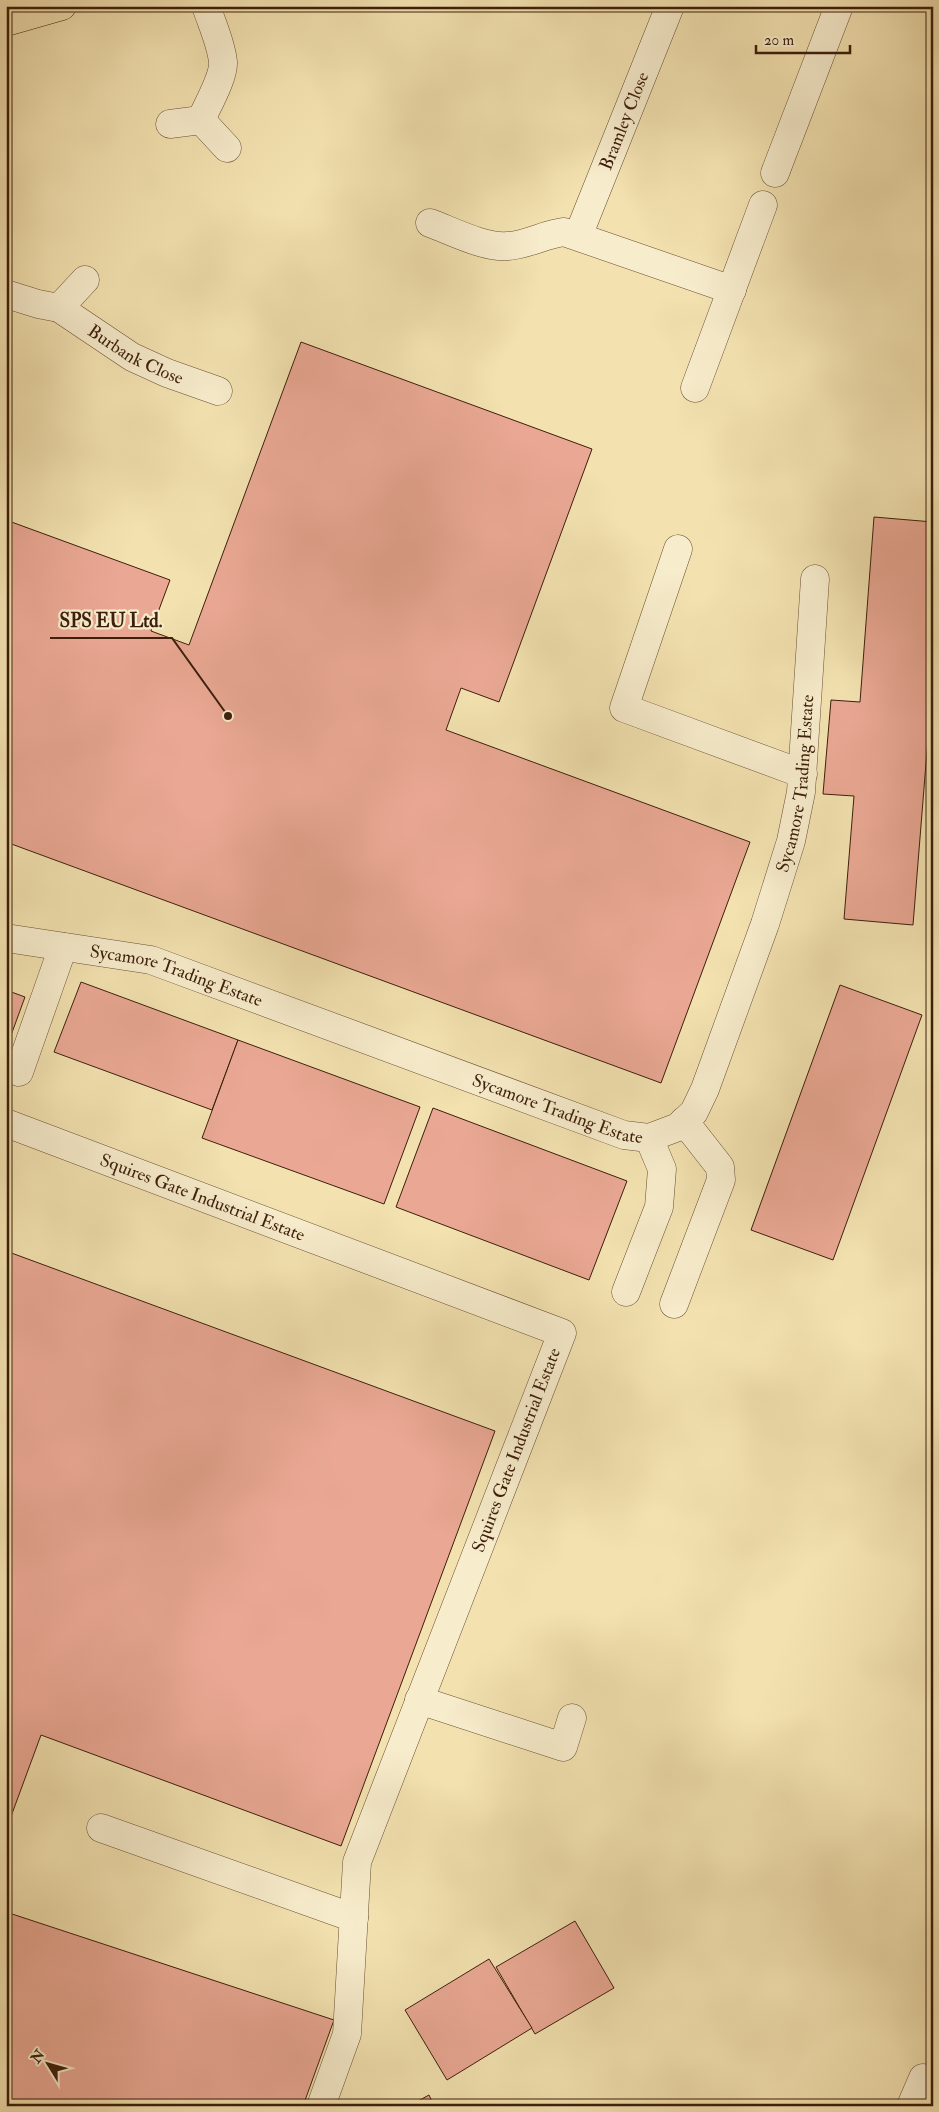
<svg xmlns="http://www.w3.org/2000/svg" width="939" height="2112" viewBox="0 0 939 2112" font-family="'IM FELL Double Pica',serif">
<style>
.building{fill:#eaa894;stroke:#3c1e0b}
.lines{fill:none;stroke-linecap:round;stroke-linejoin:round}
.minor-casing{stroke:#6a4f34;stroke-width:29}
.major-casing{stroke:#3c1e0b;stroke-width:29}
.minor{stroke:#f7eccc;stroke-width:28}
.major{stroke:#f3e2b0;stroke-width:28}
.labels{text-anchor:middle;stroke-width:4.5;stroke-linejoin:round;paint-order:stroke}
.street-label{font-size:18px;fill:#3c1e0b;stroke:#f7eccc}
.leader{fill:none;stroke:#3c1e0b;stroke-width:2}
.callout-dot{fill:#3c1e0b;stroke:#f7eccc;stroke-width:2}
.callout-label{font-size:19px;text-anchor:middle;font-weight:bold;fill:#3c1e0b;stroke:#f7eccc;stroke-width:4.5;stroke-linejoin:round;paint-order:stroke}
</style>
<rect width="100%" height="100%" fill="#f3e2b0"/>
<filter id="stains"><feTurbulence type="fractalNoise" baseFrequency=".004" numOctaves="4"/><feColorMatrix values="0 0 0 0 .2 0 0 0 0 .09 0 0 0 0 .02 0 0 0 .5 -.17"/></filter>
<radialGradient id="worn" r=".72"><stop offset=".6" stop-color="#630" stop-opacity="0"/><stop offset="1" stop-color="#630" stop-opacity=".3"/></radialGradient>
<g class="building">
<polygon points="301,342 592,449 499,702 461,688 446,730 750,842 661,1083 6,842 6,520 170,580 151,631 189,645"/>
<polygon points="874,517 933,522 933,676 913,925 844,919 854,796 823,794 831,700 860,702"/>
<polygon points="81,982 238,1040 212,1110 54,1052"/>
<polygon points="840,985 922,1015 833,1260 751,1230"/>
<polygon points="6,990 25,997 6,1049"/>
<polygon points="238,1040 420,1107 384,1204 202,1138"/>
<polygon points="433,1108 627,1181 589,1280 396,1207"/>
<polygon points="6,1251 495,1431 341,1846 41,1735 6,1830"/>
<polygon points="6,1912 334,2020 303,2106 6,2106"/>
<polygon points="575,1921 614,1988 535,2034 496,1967"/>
<polygon points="489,1959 532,2028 447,2080 405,2010"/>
<polygon points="429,2095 434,2106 409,2106"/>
</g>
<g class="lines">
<defs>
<g id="minor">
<polyline points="201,120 227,148"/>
<path d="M170,124L201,120C207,106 224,77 223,62C221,43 212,24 206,6"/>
<polyline points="775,173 839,6"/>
<path d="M430,223C452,231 484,248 508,246C527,245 545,234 564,232L732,290"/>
<path id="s1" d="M578,236L670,6"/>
<path id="s2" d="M6,294L38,304L59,308L132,357L167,373L218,391"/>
<polyline points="59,308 85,280"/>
<polyline points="695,388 763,205"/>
<polyline points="678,549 624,708 803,774"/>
<path id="s3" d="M6,938L151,960L624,1135L649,1138L678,1127L694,1112L705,1089L765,924L791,841L801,792L815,579"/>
<polyline points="19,1072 63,947"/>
<path id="s4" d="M6,1123L562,1333L357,1862L347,2034L321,2106"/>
<polyline points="626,1292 659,1207 662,1169 649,1138"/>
<polyline points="674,1304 721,1180 720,1167 684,1121"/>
<polyline points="419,1700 563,1747 572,1718"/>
<polyline points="101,1828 354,1918"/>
<polyline points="911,2106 923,2078"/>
</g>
<polyline id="major" points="6,22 62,6"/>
</defs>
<use href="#minor" class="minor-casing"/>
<use href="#major" class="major-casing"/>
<use href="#minor" class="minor"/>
<use href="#major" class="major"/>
</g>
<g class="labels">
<g class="street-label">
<text dy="6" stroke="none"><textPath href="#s1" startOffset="124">Bramley Close</textPath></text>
<text dy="6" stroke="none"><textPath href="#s2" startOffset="145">Burbank Close</textPath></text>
<text dy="6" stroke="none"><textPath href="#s3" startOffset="1075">Sycamore Trading Estate</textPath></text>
<text dy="6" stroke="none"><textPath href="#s3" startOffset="175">Sycamore Trading Estate</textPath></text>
<text dy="6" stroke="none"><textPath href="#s3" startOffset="580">Sycamore Trading Estate</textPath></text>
<text dy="6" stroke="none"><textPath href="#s4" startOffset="210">Squires Gate Industrial Estate</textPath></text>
<text transform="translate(516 1450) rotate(-69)" y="6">Squires Gate Industrial Estate</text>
</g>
</g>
<path class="leader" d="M228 716L172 638H50"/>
<circle class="callout-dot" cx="228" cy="716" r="5"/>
<g class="callout-label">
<text x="111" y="627">SPS EU Ltd.</text>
</g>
<rect width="939" height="2112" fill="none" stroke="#f3e2b0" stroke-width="25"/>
<rect x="8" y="8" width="924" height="2097" fill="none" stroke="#3c1e0b" stroke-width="2.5"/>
<rect x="12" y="12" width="914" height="2087" fill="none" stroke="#3c1e0b"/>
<g transform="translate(48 2064) rotate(307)" stroke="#f7eccc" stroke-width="4" paint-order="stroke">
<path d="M0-4L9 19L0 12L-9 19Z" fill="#3c1e0b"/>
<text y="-8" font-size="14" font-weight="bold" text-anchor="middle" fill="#3c1e0b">N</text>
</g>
<path d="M756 45v8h94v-8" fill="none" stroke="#3c1e0b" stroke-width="2.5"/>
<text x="764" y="45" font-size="15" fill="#3c1e0b" stroke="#f7eccc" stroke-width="4" paint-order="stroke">20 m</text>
<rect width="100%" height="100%" filter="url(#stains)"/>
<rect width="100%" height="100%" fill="url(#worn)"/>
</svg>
